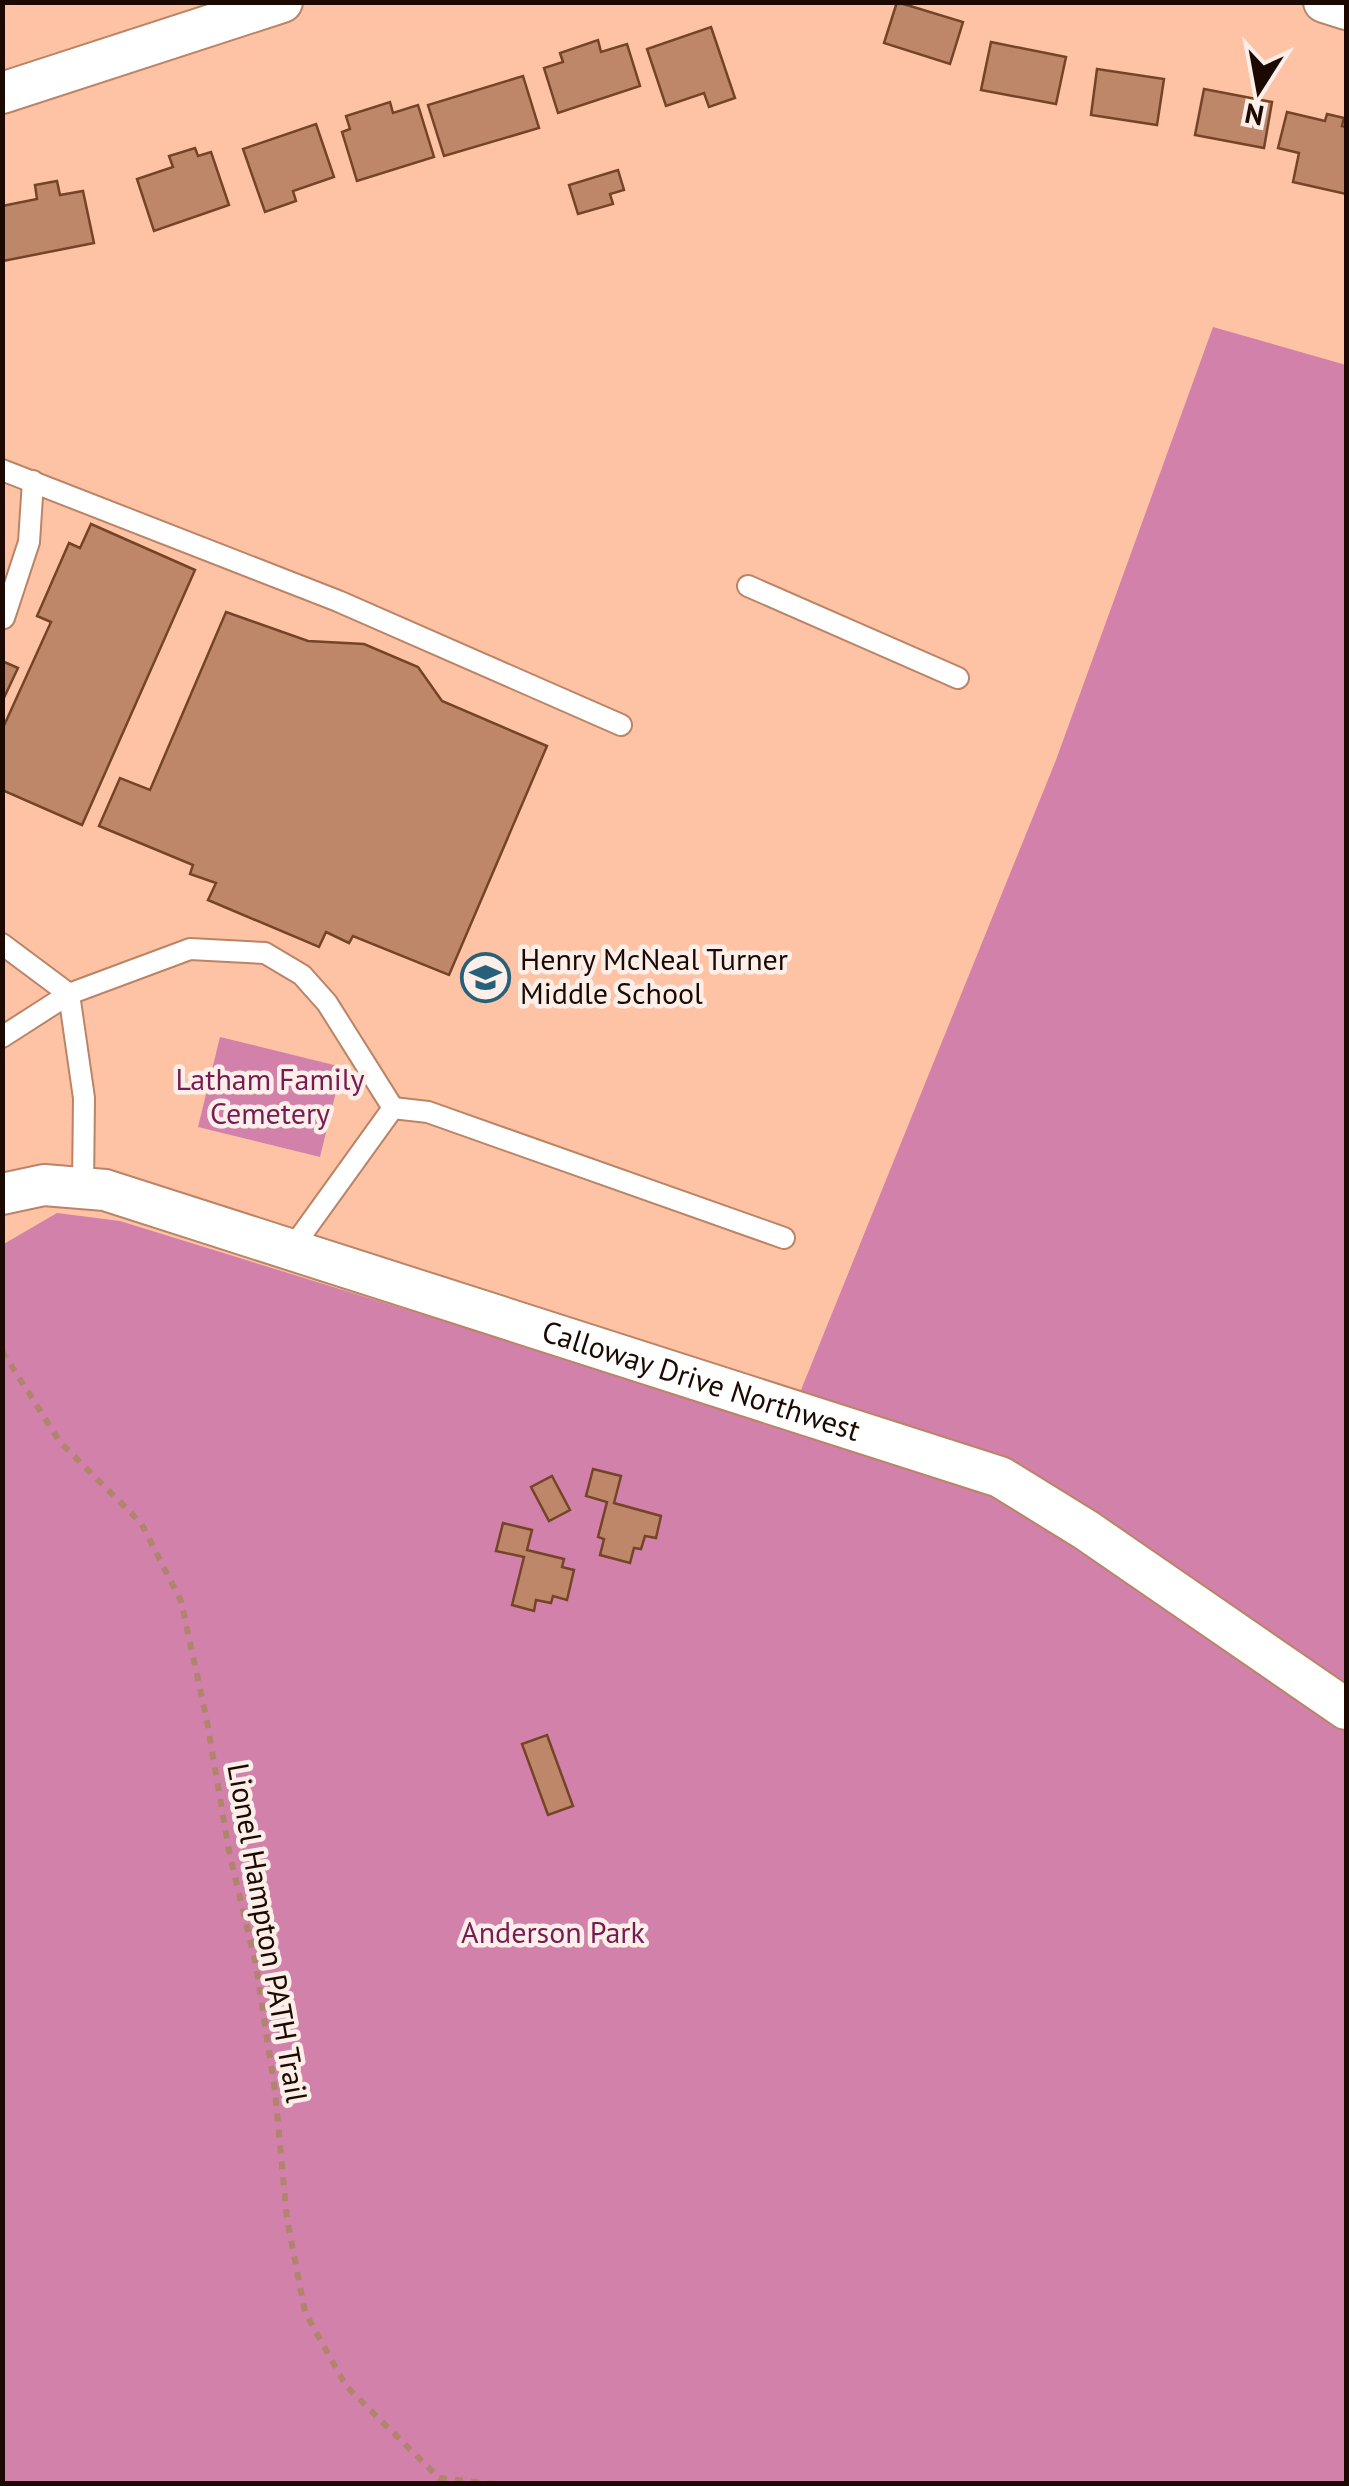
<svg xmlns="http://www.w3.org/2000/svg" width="1349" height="2486" viewBox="0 0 1349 2486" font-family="'PT Sans',sans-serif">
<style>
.green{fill:#d282aa}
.building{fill:#be8769;stroke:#754428;stroke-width:2.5}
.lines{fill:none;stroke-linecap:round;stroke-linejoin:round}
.service-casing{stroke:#bb8467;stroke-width:24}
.minor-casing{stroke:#bb8467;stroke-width:44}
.path{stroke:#b1846d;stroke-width:6;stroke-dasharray:8 8;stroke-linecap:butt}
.service{stroke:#fff;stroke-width:20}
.minor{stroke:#fff;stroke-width:40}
.labels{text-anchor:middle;stroke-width:9;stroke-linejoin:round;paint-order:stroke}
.poi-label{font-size:30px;fill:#1c0901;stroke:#fcefe9;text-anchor:start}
.park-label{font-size:30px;fill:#781b52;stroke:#fcefe9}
.street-label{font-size:30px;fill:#1c0901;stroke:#fcefe9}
</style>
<rect width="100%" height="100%" fill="#fdc3a4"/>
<g class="green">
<polygon points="1213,327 1346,365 1346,2483 3,2483 2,1245 57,1213 120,1221 786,1427 1056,760"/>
<polygon points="220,1037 342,1067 320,1157 198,1127"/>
</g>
<g class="building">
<polygon points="897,2 963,22 950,64 884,43"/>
<polygon points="711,27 735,98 709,107 704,93 666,106 647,49"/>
<polygon points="598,40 601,52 627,44 640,86 558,113 544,68 563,62 560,53"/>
<polygon points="991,42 1066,57 1056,104 981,90"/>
<polygon points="1097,69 1164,79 1157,125 1091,115"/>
<polygon points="523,76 539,128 444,156 428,105"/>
<polygon points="1204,89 1272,102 1264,148 1195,135"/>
<polygon points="390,102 393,113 418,105 434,157 357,181 342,132 350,129 346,116"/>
<polygon points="1287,112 1325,121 1327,114 1344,118 1342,126 1346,127 1346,194 1293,182 1299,153 1278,148"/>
<polygon points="316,124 334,177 293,191 296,201 265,212 243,149"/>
<polygon points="195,148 198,156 211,152 229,205 154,231 137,179 173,167 169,156"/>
<polygon points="618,170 624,190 610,194 613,204 578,214 569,185"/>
<polygon points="57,181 60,195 83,191 94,243 3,261 2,206 37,199 35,185"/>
<polygon points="91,524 195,570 82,825 2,790 2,730 51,622 37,616 69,543 80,548"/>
<polygon points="226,612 308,641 364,644 418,667 442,701 547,746 449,975 353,936 349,943 326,932 319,947 208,900 216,883 190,874 193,865 99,826 120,778 150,790"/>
<polygon points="2,661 18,668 2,702"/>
<polygon points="593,1469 621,1476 614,1503 661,1516 656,1538 645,1536 641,1549 634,1548 630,1563 600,1555 604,1539 598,1537 607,1502 586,1496"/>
<polygon points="552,1476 570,1510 549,1521 531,1487"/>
<polygon points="503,1523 532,1530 527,1550 564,1559 562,1567 574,1570 567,1600 553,1596 551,1603 536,1600 534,1611 512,1605 524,1557 496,1551"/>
<polygon points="547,1735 573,1806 548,1815 522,1744"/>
</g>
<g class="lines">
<defs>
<g id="service">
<polyline points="2,470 338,601 621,725"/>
<polyline points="748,586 958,678"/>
<polyline points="4,618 29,542 33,481"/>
<polyline points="2,944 69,994 84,1098 83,1188"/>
<polyline points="2,1037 69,994 190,949 265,953 302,975 327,1003 393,1108"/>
<polyline points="290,1251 393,1108 428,1112 784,1238"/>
</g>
<g id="minor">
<polyline points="1324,2 1346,9"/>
<polyline points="2,93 282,2"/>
<path id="s1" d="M2,1194L44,1185L105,1190L1000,1477L1086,1530L1346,1709"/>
</g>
</defs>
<use href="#service" class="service-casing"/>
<use href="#minor" class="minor-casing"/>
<polyline class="path" points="2,1351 60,1442 141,1523 181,1601 207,1721 229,1851 256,1965 275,2091 287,2219 305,2312 346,2386 439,2478 495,2484"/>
<use href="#service" class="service"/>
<use href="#minor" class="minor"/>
</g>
<defs>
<symbol id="school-ring" viewBox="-11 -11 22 22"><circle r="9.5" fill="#fcefe9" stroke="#266179" stroke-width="1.5"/><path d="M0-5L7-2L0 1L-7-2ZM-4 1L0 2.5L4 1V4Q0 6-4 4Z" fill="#266179"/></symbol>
</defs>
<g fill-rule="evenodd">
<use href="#school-ring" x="458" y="950" width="55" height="55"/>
</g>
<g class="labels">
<g class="poi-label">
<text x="520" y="970">Henry McNeal Turner<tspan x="520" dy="34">Middle School</tspan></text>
</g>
<g class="park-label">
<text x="270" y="1090">Latham Family<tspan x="270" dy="34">Cemetery</tspan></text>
<text x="553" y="1943">Anderson Park</text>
</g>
<g class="street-label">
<text dy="10" stroke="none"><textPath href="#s1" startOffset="730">Calloway Drive Northwest</textPath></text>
<text transform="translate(267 1933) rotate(80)" y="10">Lionel Hampton PATH Trail</text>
</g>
</g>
<rect width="1349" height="2486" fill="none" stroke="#1c0901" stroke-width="10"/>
<g transform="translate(1259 90) rotate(191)" stroke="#fcefe9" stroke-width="8" paint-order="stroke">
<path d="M0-8L18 38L0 25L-18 38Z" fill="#1c0901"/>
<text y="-15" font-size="28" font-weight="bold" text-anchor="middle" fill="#1c0901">N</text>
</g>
</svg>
